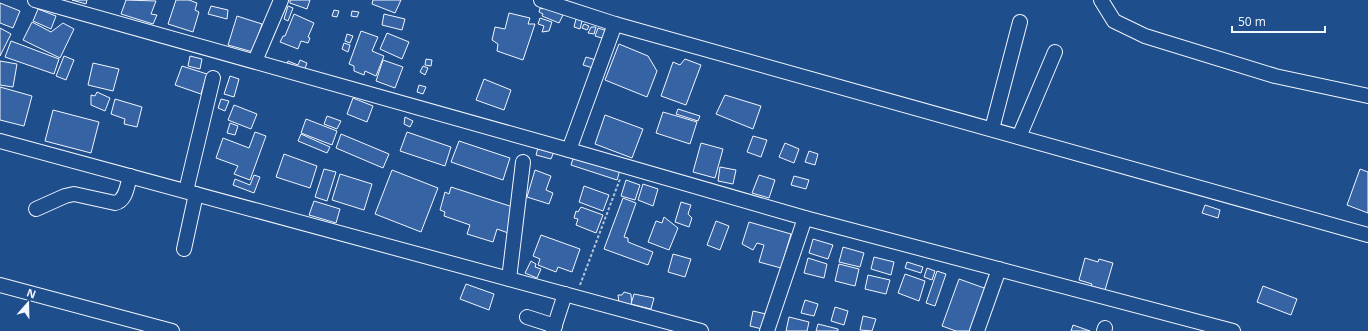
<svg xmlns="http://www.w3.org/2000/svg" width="1368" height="331" viewBox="0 0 1368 331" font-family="'Open Sans',sans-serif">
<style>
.building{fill:#3563a3;stroke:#f2f6ff}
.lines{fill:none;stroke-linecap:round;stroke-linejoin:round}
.minor-casing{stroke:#f2f6ff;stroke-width:16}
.path{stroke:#b3c4dc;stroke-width:2;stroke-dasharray:3 2;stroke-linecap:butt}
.minor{stroke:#1f4e8c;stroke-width:14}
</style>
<rect width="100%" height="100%" fill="#1f4e8c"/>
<g class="building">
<polygon points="72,0 87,0 86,4"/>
<polygon points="126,0 156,1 151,14 157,15 153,24 121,14"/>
<polygon points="176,0 189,0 197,3 195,10 199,12 193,32 168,24"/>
<polygon points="290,0 310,0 307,9 290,3"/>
<polygon points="373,0 401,0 395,13 372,4"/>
<polygon points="0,3 20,11 13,28 0,23"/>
<polygon points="211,6 228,10 227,19 208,14"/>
<polygon points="288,6 293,8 288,21 284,19"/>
<polygon points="544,7 563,15 559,23 542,16 543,14 539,12 540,8 543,9"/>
<polygon points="38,9 56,16 51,29 33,21"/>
<polygon points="334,10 339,11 337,17 332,16"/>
<polygon points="352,11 359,12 357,17 351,16"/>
<polygon points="509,13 530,18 528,24 535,24 523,60 497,51 498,44 492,40 495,27 505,29"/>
<polygon points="294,14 314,23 308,37 310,38 308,43 301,41 298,49 280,42 283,36 285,36"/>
<polygon points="384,14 405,19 402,30 382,25"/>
<polygon points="237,16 262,24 253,52 228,45"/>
<polygon points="540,18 552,22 549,31 542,32 544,26 538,24"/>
<polygon points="576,19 582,21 580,29 574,27"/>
<polygon points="32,22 51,32 63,23 74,29 60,58 23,40"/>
<polygon points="584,24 589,26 587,30 582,28"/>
<polygon points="591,27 596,27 594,34 588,33"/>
<polygon points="0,28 11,34 0,56"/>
<polygon points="598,28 607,31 605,39 595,36"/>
<polygon points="361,31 378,37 372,51 384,56 376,76 365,71 364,75 354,71 354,66 349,64"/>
<polygon points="387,33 409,42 402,59 380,49"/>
<polygon points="347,34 353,36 350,43 345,41"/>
<polygon points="11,41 59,59 54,74 5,57"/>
<polygon points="344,43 350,45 348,52 342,49"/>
<polygon points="619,44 648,56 657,71 647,97 605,80"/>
<polygon points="64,56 74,60 66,80 56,76"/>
<polygon points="190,56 202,59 200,69 188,66"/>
<polygon points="586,57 596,60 593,68 583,65"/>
<polygon points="426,59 432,60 431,66 425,65"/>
<polygon points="685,59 701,65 686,105 661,96 673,62 680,65"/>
<polygon points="300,60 307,63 304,71 286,66 288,61 298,65"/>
<polygon points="383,60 403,67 395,88 376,81"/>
<polygon points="0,61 17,64 13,87 0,85"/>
<polygon points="93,63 119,69 113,91 88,85"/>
<polygon points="182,66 207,74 201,94 175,85"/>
<polygon points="423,66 428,68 425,75 420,72"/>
<polygon points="230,76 239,79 234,97 224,94"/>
<polygon points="484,79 511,90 504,110 476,100"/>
<polygon points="419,85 426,87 423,94 417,92"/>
<polygon points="0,87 32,96 24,126 0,120"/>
<polygon points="97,92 110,98 105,111 91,105 91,95 95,96"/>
<polygon points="725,95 761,106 753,129 716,114"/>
<polygon points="353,98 373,106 367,122 347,114"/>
<polygon points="115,99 142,107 137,127 124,124 125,119 111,114"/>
<polygon points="221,99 229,101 225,111 218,108"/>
<polygon points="234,105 257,114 251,129 228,120"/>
<polygon points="678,109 700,116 698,121 676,114"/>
<polygon points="53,110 99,122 91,153 45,141"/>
<polygon points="663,112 697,122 690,144 656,133"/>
<polygon points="605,115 643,129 632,158 595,144"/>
<polygon points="327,116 341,121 337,129 324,124"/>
<polygon points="405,117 413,121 410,127 404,124"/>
<polygon points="306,119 337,131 332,145 301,133"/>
<polygon points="230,123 238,126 235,135 227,133"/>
<polygon points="255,132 266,136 250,180 234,174 238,166 216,158 223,138 249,148"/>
<polygon points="407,132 451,147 445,166 400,151"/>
<polygon points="301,134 330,147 327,153 298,141"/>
<polygon points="341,134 389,154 383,168 336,148"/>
<polygon points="753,136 767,140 761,157 747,152"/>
<polygon points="459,141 510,158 503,180 451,162"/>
<polygon points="701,143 723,149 715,178 693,172"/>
<polygon points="785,143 799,149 794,163 779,157"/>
<polygon points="539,144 555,149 551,159 536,155"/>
<polygon points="809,151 818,154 815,165 805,162"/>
<polygon points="284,154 317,166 310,188 276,177"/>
<polygon points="574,155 620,170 617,180 571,165"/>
<polygon points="720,167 736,170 733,184 718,181"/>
<polygon points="324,169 336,172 327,201 315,197"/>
<polygon points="1360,169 1368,172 1368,213 1347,205"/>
<polygon points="392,170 438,188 421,232 375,214"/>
<polygon points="535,170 551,176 546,190 553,193 549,204 527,197"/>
<polygon points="340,174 372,184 364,210 332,200"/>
<polygon points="254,175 260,177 254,193 233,185 235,179 250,185"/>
<polygon points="759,175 775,180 769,198 752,193"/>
<polygon points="794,176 809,180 806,189 791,185"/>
<polygon points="626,180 640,185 635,200 621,196"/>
<polygon points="643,184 658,189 653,206 638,200"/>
<polygon points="584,186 609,195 603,211 579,202"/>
<polygon points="451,187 519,209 511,234 497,229 493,242 467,234 470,225 444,216 445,212 440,210 445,192 449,194"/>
<polygon points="623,198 636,203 624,237 628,238 628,242 653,252 648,265 604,249"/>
<polygon points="314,201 340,209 336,223 309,215"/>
<polygon points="681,202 691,205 688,214 692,218 689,227 675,222"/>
<polygon points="1205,205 1220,210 1218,218 1202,213"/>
<polygon points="581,207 603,215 596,233 576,225 578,219 574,218 576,211 578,212"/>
<polygon points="664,217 678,228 669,250 648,242 656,221 662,223"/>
<polygon points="716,221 729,226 720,250 707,245"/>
<polygon points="749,222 791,234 781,268 759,262 764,245 757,243 753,250 742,244"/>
<polygon points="541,235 580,249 572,272 558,267 556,272 538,265 540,259 533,256"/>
<polygon points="813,239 833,245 828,259 809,253"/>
<polygon points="843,247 864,253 860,267 839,262"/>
<polygon points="673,254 691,259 685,277 668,272"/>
<polygon points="874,257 894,262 891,275 871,269"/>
<polygon points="808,258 827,264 824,278 804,273"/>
<polygon points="1085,258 1098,262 1099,259 1113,263 1105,290 1091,286 1092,284 1079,280"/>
<polygon points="531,261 536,264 535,267 541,269 537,278 525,273"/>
<polygon points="907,262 923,267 921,273 905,268"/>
<polygon points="839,264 859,269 855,286 835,281"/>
<polygon points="927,268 935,271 932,280 924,277"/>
<polygon points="937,271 946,274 935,306 926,303"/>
<polygon points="905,274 925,281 919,301 898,293"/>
<polygon points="868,275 890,280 886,294 865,289"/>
<polygon points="959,279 987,289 971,331 956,331 942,326"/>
<polygon points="466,284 494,294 489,310 460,299"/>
<polygon points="1263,286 1297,299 1291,315 1257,302"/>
<polygon points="624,292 631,294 632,308 619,303 618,295 622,295"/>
<polygon points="634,294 654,298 651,309 631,304"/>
<polygon points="805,300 818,304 814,316 801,313"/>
<polygon points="835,307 848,311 844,325 831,321"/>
<polygon points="753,311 766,314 762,329 750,326"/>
<polygon points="863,316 876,319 872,331 860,330"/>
<polygon points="789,317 809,322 807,331 786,331"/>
<polygon points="818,324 838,329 838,331 816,331"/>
<polygon points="1073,325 1090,331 1071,331"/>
</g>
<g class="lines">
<defs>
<g id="minor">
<polyline points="35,0 569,150 805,218 1233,331"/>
<polyline points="541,0 615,24 1368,235"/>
<polyline points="1101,0 1114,21 1145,36 1275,76 1368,96"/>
<polyline points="255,61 281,0"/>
<polyline points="992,129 1020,22"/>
<polyline points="1019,137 1055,52"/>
<polyline points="0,141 701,331"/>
<polyline points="569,150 615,24"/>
<polyline points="186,191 213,78"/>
<path d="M36,209L65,196L74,194L115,203C126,201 127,186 130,176"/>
<polyline points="184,249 196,194"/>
<polyline points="509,279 523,162"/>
<polyline points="0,285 172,331"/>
<polyline points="527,317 555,326"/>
<polyline points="553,331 565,294"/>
<polyline points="767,331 805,218"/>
<polyline points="977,331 999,269"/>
<polyline points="1104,331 1105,328"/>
</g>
</defs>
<use href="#minor" class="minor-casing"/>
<polyline class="path" points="580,285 620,179"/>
<use href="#minor" class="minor"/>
</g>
<g transform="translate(28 303) rotate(20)" stroke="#1f4e8c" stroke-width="3" paint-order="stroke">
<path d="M0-3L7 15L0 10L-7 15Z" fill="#f2f6ff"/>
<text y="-6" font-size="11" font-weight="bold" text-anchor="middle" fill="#f2f6ff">N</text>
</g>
<path d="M1232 26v6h93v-6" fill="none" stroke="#f2f6ff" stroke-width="2"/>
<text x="1238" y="26" font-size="12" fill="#f2f6ff" stroke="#1f4e8c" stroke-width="3" paint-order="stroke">50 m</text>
</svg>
